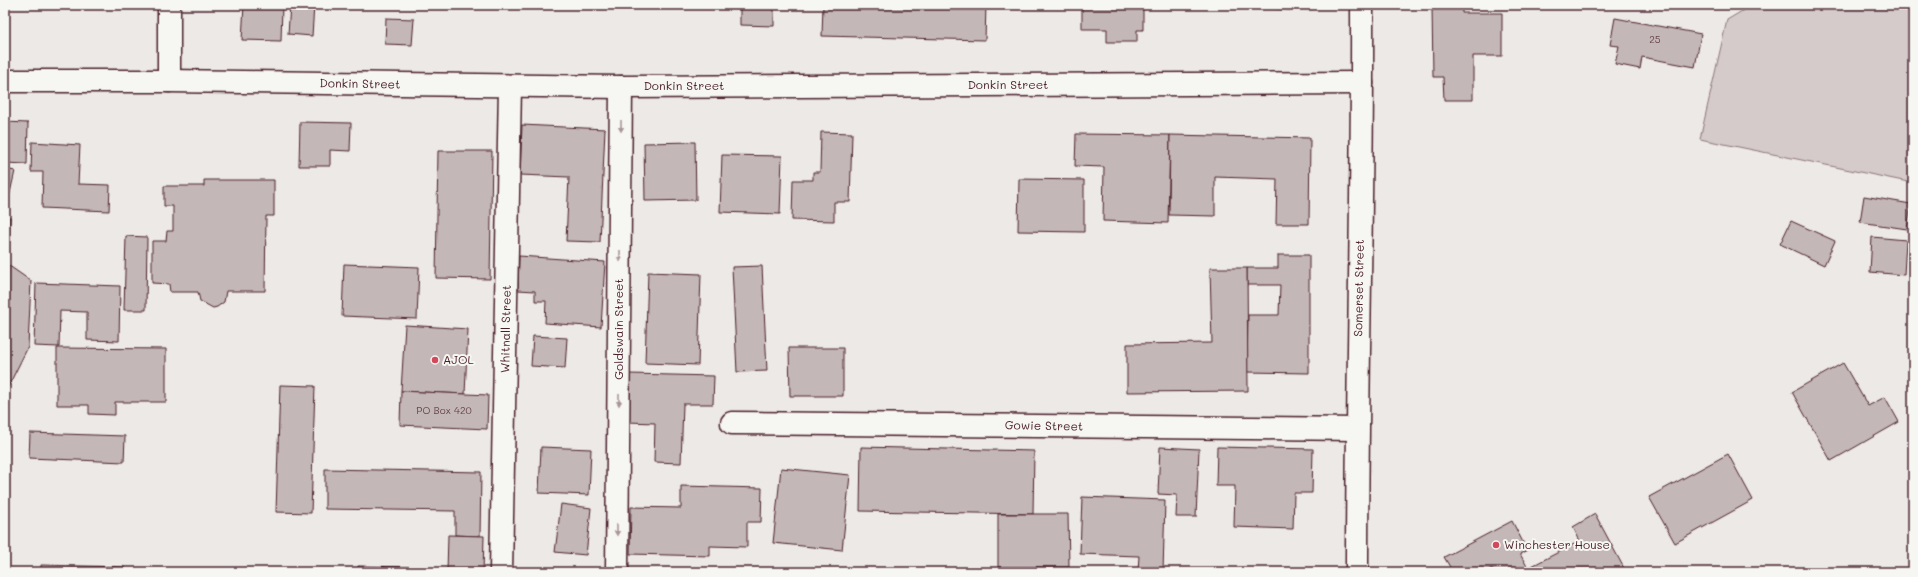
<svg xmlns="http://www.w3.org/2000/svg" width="1918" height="577" viewBox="0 0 1918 577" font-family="Mali,sans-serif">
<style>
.green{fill:#d4cbca;stroke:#8f757a}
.building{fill:#c4b7b7;stroke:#4a1f2b}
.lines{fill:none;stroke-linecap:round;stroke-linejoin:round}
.minor-casing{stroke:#4a1f2b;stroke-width:25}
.minor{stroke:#f6f6f2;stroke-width:22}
.oneway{fill:#a99598}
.poi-dot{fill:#d1495b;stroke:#f6f6f2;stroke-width:1.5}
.labels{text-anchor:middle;stroke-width:4;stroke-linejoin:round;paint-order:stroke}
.number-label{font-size:10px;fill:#68454e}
.street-label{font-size:12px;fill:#4a1f2b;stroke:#f6f6f2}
.poi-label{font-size:12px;fill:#4a1f2b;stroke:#f6f6f2;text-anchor:start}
</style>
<rect width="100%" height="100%" fill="#ece9e6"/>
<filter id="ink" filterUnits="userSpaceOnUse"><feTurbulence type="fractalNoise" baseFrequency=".025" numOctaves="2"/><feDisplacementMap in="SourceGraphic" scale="8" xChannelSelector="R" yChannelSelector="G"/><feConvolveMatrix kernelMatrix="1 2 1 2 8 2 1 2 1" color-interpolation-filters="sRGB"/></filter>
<g filter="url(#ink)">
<polygon class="green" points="1752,5 1913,5 1913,183 1700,139 1727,20"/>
<g class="building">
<polygon points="244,5 282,5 281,41 242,40"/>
<polygon points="290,5 314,5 312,36 288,34"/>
<polygon points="740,5 774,5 774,26 740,25"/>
<polygon points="823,5 986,5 985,40 822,36"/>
<polygon points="1082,5 1143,5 1143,30 1137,30 1137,42 1107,42 1107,29 1082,29"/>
<polygon points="1226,5 1290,5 1290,10"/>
<polygon points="1432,5 1462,5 1462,13 1502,13 1502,56 1473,56 1473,100 1444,100 1443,77 1433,77"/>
<polygon points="386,18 414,19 412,45 385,44"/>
<polygon points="1615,18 1701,34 1695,67 1642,57 1640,69 1615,64 1619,46 1610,45"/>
<polygon points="5,122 28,123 27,164 5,163"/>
<polygon points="300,122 351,123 350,151 330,150 330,166 299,166"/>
<polygon points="522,125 605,129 600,242 566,241 569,177 520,175"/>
<polygon points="821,132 852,133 850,202 834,202 834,221 792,220 793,180 813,180 813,172 820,172"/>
<polygon points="1076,134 1170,135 1168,223 1103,221 1104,167 1075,166"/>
<polygon points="1170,135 1310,138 1309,224 1276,224 1277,179 1215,177 1215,216 1169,215"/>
<polygon points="32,142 80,145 78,184 110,185 109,211 42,208 43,172 31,172"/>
<polygon points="695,142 696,200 645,201 644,143"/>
<polygon points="438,151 492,151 490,279 436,278"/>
<polygon points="722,155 782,156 780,214 720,212"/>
<polygon points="5,169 15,171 7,206 5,206"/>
<polygon points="1019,179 1084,180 1084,232 1018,231"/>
<polygon points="204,180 274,180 274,216 266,216 265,291 226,291 224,302 217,307 213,308 200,301 198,292 170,292 169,284 152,283 152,241 166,241 167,231 173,231 173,206 164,206 164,186 204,186"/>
<polygon points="1864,196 1911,204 1907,229 1860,222"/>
<polygon points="5,217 10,217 8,254 5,253"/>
<polygon points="1791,221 1835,241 1824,265 1780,244"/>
<polygon points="126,236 147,237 146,310 124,310"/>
<polygon points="1872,237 1906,240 1904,275 1870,272"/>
<polygon points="1278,255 1309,255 1309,373 1247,372 1248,315 1279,315 1280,285 1247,285 1247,268 1278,268"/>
<polygon points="519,256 605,262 601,327 545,323 546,301 535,301 535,291 518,290"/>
<polygon points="5,263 31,281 28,347 5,393"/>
<polygon points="344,264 419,267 417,319 342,316"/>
<polygon points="762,266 767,371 737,372 732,267"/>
<polygon points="1210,268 1247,268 1248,391 1127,392 1127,344 1212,343"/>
<polygon points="648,272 701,274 698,365 645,363"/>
<polygon points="36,283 120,286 119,341 87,340 87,312 60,311 59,347 34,346"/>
<polygon points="405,325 468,329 465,394 401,391"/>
<polygon points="533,336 567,338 565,368 531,366"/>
<polygon points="57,348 166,349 166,402 115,402 115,415 89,414 89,405 57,405"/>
<polygon points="789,348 843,348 843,396 790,396"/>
<polygon points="1843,363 1868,406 1885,397 1899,422 1831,461 1792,392"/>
<polygon points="629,374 714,376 713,404 683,404 681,463 654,462 655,423 628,422"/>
<polygon points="280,385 315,386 311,513 276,512"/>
<polygon points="401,391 488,395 487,429 400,425"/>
<polygon points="30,433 125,436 124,462 29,458"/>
<polygon points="541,447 591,449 589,495 539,493"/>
<polygon points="861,447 1034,451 1033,514 860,511"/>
<polygon points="1160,447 1199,449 1196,517 1176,517 1177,495 1158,494"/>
<polygon points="1217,447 1313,449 1312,493 1294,493 1293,529 1234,527 1235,486 1216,486"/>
<polygon points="1728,454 1753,500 1675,543 1649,497"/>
<polygon points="781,468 850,475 842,550 773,543"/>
<polygon points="325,469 481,472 480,536 455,535 455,511 325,509"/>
<polygon points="681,486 762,488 761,522 747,522 747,547 710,546 710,556 630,554 631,507 681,508"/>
<polygon points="1082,497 1165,500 1163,572 1138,571 1139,556 1080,554"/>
<polygon points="561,504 591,508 586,555 555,552"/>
<polygon points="998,514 1068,514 1069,567 998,567"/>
<polygon points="1595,514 1626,572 1494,572 1492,568 1485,572 1453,572 1444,557 1512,521 1527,550 1520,554 1528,568 1580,541 1573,527"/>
<polygon points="448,535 484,536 483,572 447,572"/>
<polygon points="41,565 124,567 124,572 41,572"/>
<polygon points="358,566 410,567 410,572 358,572"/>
<polygon points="644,570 678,572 644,572"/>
</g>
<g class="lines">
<defs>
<g id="minor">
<polyline points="5,81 169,81 621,87 1362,83"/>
<polyline points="169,81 169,5"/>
<polyline points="732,423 1357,429"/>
<polyline points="501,572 510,86"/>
<polyline points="617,572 621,87"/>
<path d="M1357,572C1357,383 1363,194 1362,5"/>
</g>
</defs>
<use href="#minor" class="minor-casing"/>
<use href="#minor" class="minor"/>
</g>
<defs><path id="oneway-solid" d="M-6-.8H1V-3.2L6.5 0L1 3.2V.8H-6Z"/></defs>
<g class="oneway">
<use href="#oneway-solid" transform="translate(621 126) rotate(90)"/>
<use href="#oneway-solid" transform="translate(620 256) rotate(90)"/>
<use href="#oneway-solid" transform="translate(619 400) rotate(90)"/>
<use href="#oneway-solid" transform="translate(617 530) rotate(90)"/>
</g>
</g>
<g class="poi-dot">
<circle cx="435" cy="360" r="4"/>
<circle cx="1496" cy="545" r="4"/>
</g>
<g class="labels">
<g class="number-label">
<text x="1655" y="43">25</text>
<text x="444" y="414">PO Box 420</text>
</g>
<g class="street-label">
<text transform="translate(360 84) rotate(1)" y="4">Donkin Street</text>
<text x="1008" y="89">Donkin Street</text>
<text x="684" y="90">Donkin Street</text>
<text transform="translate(1359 288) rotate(-89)" y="4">Somerset Street</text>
<text transform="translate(506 329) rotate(-89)" y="4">Whitnall Street</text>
<text transform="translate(619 329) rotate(-90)" y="4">Goldswain Street</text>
<text transform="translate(1044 426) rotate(1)" y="4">Gowie Street</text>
</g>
<g class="poi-label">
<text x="443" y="364">AJOL</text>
<text x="1504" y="549">Winchester House</text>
</g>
</g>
<rect width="1918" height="577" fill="none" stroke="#f6f6f2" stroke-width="20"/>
<rect x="10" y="10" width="1898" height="557" fill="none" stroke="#4a1f2b" stroke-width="1.5" filter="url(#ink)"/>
</svg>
